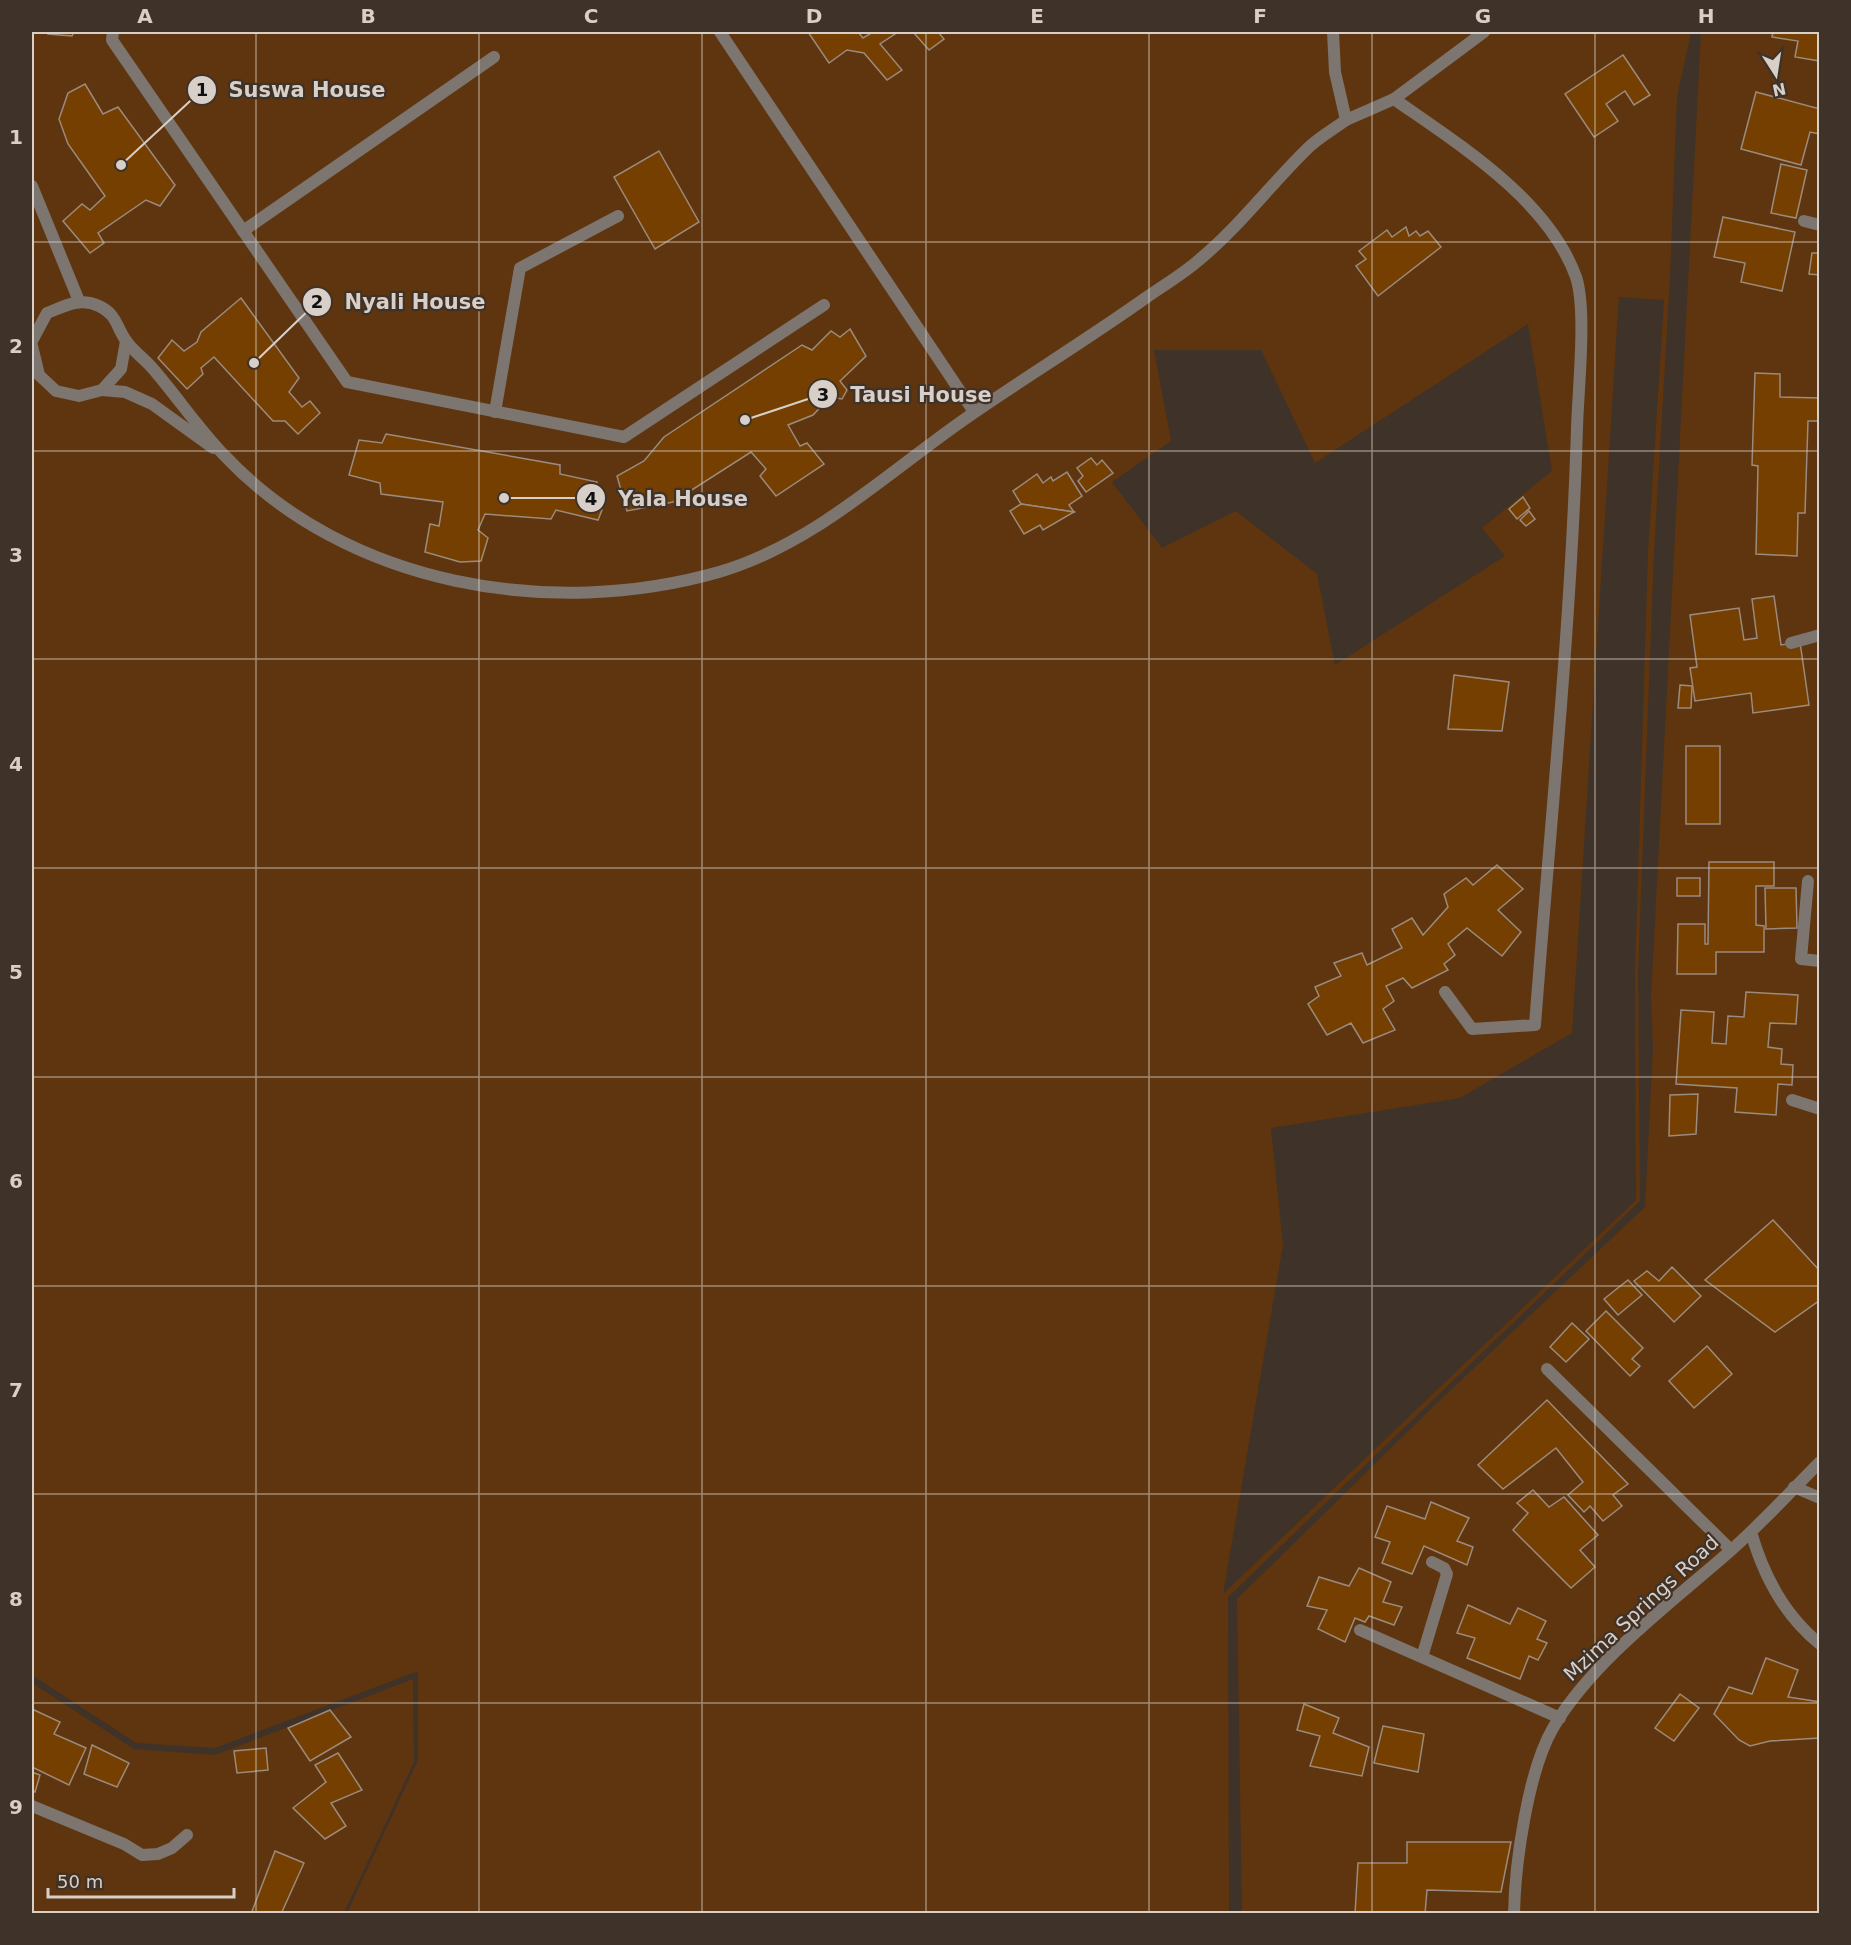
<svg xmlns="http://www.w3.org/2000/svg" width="1851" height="1945" viewBox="0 0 1851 1945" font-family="'DejaVu Sans',sans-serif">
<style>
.green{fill:#5e350e;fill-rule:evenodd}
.building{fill:#743f01;stroke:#9b8b7f;stroke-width:1.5}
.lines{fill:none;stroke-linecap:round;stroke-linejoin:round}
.service{stroke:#7c7570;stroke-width:12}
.minor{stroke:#7c7570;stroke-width:12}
.tertiary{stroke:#7c7570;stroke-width:12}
.grid{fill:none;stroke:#d8cfc9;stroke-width:1.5;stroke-opacity:0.55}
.labels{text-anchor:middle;stroke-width:4.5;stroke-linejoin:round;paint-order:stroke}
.street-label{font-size:20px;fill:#d8cfc9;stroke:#3f3228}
.leader{fill:none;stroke:#d8cfc9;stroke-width:2}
.callout-dot{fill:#d8cfc9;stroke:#3f3228;stroke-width:2}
.mark-label{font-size:18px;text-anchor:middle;font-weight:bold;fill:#111}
.callout-label{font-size:21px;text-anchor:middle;font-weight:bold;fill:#d8cfc9;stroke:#3f3228;stroke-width:4.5;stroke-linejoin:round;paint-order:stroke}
.neatline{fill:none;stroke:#d8cfc9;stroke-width:2}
.grid-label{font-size:20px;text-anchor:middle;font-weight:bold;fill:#d8cfc9}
</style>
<rect width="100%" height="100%" fill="#3f3228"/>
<g class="green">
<path d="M32,32H1691L1677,97L1670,279L1654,552L1638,973L1640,1201L1228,1597L1229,1913H347L418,1760V1671L215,1748L136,1743L32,1675ZM1619,297L1664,300L1648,552L1635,973L1636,1200L1223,1594L1283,1245L1271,1128L1460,1098L1572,1033ZM1528,324L1552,471L1482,528L1505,556L1335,665L1317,574L1236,511L1162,548L1112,482L1171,441L1154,350H1261L1315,463Z"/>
<polygon points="1701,32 1819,32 1819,1913 1242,1913 1237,1599 1437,1403 1645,1207 1653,1048 1651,998"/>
<polygon points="413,1679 414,1762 344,1913 32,1913 32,1683 134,1749 215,1755"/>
</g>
<g class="building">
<polygon points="48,32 74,32 72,36 48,34"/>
<polygon points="808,32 858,32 863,38 873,32 898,32 880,44 902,70 887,80 864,53 847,50 829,63"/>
<polygon points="913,32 938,32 944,39 929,50"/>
<polygon points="1773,32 1820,32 1820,61 1795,57 1798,41 1772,37"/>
<polygon points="1623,55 1650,95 1634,105 1625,91 1606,104 1618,121 1594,137 1565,94"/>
<polygon points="85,84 103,114 118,107 175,185 160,206 146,200 98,233 104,243 90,253 63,221 82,204 90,210 105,196 68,144 59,119 68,93"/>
<polygon points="1756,92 1820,109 1820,134 1810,132 1801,165 1741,149"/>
<polygon points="659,151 699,222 655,249 614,177"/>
<polygon points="1781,164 1807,170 1796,218 1771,213"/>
<polygon points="1723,217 1795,232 1782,291 1741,282 1745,263 1714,257"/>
<polygon points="1406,227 1409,236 1416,231 1420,236 1428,231 1441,247 1378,296 1356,266 1366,259 1359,251 1387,230 1392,237"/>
<polygon points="1812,253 1820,253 1820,275 1809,274"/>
<polygon points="241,298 299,378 289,392 302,407 310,401 320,413 298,434 285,421 273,421 214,357 201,368 203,374 187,389 158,358 172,340 184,351 197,342 201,332"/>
<polygon points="850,329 866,356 840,381 847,390 842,399 830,397 813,415 788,425 800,446 807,443 824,464 776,496 760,476 766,469 751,452 673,502 627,511 617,476 644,461 664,437 802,345 812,350 831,331 840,337"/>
<polygon points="1755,373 1780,374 1780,397 1820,398 1820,421 1808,421 1805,513 1798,513 1797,556 1756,554 1758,466 1752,465"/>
<polygon points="386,434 560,465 560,474 597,482 594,508 602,510 598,520 556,510 551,519 485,514 478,530 488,538 481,561 460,562 425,552 430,524 439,526 443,502 381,494 380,483 349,475 359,440 382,443"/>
<polygon points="1091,458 1097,465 1102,460 1113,473 1086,492 1078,481 1083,476 1077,468"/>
<polygon points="1067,472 1082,496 1069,505 1074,512 1021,504 1013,491 1037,474 1043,483 1051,477 1053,481"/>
<polygon points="1523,497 1530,508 1517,519 1509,509"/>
<polygon points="1021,504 1074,512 1043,530 1040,525 1024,534 1010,511"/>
<polygon points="1529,511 1535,519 1526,526 1520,520"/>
<polygon points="1774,596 1781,645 1800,642 1809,705 1753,713 1751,693 1695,701 1690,668 1697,667 1690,615 1739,608 1744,640 1757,638 1752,599"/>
<polygon points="1454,675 1509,682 1502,731 1448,729"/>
<polygon points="1680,685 1692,686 1691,708 1678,708"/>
<rect x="1686" y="746" width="34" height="78"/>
<polygon points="1709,862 1774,862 1774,886 1756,886 1756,925 1764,926 1764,952 1716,952 1716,974 1677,974 1678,924 1705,924 1705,944 1708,944"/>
<polygon points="1497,865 1523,889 1498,910 1521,932 1502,956 1467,928 1448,944 1455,955 1444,964 1448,970 1412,988 1403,978 1386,986 1394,1001 1383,1009 1395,1030 1363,1043 1351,1023 1327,1035 1308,1004 1319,996 1315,987 1341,976 1334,963 1362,953 1367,965 1402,948 1392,929 1412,918 1423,935 1448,907 1444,894 1466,878 1473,885"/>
<rect x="1677" y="878" width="23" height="18"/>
<polygon points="1765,888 1796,888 1797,928 1766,929"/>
<polygon points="1746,992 1798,995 1796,1024 1770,1023 1768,1047 1782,1049 1781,1064 1793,1065 1792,1085 1778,1084 1776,1115 1735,1112 1737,1088 1676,1084 1681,1010 1714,1012 1712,1043 1726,1044 1728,1016 1744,1017"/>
<polygon points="1698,1094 1696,1134 1669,1136 1670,1095"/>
<polygon points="1773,1220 1820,1271 1820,1300 1775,1332 1705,1280"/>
<polygon points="1672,1267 1701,1296 1674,1322 1634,1281 1647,1271 1659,1281"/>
<polygon points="1628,1280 1642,1295 1618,1315 1604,1299"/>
<polygon points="1606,1311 1643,1348 1632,1359 1640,1366 1630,1376 1586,1331"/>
<polygon points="1572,1323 1589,1339 1566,1362 1550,1347"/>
<polygon points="1707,1346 1732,1374 1694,1408 1669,1381"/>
<polygon points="1547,1400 1628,1484 1613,1495 1622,1506 1603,1521 1590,1506 1584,1512 1568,1495 1583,1482 1556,1448 1503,1489 1478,1465"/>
<polygon points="1533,1490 1549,1507 1564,1497 1598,1535 1580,1550 1595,1567 1571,1588 1513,1530 1528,1513 1517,1503"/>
<polygon points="1431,1502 1469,1518 1457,1541 1473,1547 1467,1565 1424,1546 1412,1574 1382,1563 1390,1542 1375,1537 1387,1506 1425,1519"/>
<polygon points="1359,1568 1391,1582 1383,1602 1402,1607 1394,1625 1369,1616 1365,1622 1355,1618 1345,1642 1318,1629 1327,1610 1307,1606 1319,1577 1349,1586"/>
<polygon points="1468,1605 1510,1624 1518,1608 1546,1621 1537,1639 1547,1643 1538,1660 1529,1656 1520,1679 1467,1658 1475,1638 1457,1633"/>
<polygon points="1766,1658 1798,1670 1788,1697 1820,1702 1820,1738 1770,1741 1750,1746 1739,1740 1714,1714 1729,1687 1752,1694"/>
<polygon points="1680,1694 1699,1708 1674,1741 1655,1728"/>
<polygon points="1304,1704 1339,1718 1333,1733 1369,1747 1362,1776 1310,1766 1320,1736 1297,1730"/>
<polygon points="32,1709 60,1722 54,1734 86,1748 69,1785 32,1767"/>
<polygon points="330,1710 351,1737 310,1761 288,1728"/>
<polygon points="1383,1726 1424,1734 1418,1772 1374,1763"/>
<polygon points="92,1745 129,1763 117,1787 84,1774"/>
<polygon points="266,1748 268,1770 237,1773 234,1751"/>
<polygon points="338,1753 362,1790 331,1803 346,1826 325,1839 293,1808 326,1782 315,1765"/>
<polygon points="32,1772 40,1775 35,1792 32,1791"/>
<polygon points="1407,1842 1511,1842 1501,1892 1427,1890 1425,1914 1355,1914 1358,1863 1407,1863"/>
<polygon points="275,1851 304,1863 281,1914 251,1914"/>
</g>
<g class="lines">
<g class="service">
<polyline points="113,32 112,40 347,382 624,437 824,305"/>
<polyline points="720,32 974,412"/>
<path d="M1394,99C1458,144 1548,199 1576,277C1587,310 1578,390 1577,428C1571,627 1550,826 1535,1025L1472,1029L1445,992"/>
<polyline points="1346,120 1394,99 1484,32"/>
<polyline points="32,186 79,301"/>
<polyline points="243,231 494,57"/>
<path d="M32,341L47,313C65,306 80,297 99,306C118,315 116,328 127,342C134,352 146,360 154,370C178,398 199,429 224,455C347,586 551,620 719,572C818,543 894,466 978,410C1034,372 1092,336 1147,297C1164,285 1183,274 1199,260C1239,227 1271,184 1308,148C1319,137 1334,129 1346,120L1335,72L1333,32"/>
<polyline points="32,346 39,375 56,391 79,396 102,390 121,369 126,341"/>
<polyline points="102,390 125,392 152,404 213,448"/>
<polyline points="495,412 520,268 618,216"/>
<polyline points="1791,643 1820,635"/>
<polyline points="1808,881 1801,959 1820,961"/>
<polyline points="1792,1100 1820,1109"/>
<polyline points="1547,1369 1731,1550"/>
<polyline points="1794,1487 1820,1498"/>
</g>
<g class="minor">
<polyline points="1804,221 1820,225"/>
<path d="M1751,1532C1763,1574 1785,1616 1820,1644"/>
<polyline points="1360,1630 1560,1718"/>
<polyline points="1422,1657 1447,1574 1444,1568 1432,1562"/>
<polyline points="32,1806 124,1844 142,1855 158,1854 172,1848 187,1835"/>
</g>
<path class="tertiary" d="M1514,1914C1515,1863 1528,1771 1553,1728C1591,1662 1672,1602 1729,1552C1761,1524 1790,1492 1820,1462"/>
</g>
<path class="grid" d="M256,32V1914M479,32V1914M702,32V1914M926,32V1914M1149,32V1914M1372,32V1914M1595,32V1914M32,242H1820M32,451H1820M32,659H1820M32,868H1820M32,1077H1820M32,1286H1820M32,1494H1820M32,1703H1820"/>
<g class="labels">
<g class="street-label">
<text transform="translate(1641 1608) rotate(-43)" y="7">Mzima Springs Road</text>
</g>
</g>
<path class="leader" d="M121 165L202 90M254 363L317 302M745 420L823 394M504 498L591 498"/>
<g class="callout-dot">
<circle cx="121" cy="165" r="6"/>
<circle cx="254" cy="363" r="6"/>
<circle cx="745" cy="420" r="6"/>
<circle cx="504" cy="498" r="6"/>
<circle cx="202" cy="90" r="15"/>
<circle cx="317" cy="302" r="15"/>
<circle cx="823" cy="394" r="15"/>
<circle cx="591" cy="498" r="15"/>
</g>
<g class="mark-label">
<text x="202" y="96">1</text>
<text x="317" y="308">2</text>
<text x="823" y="401">3</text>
<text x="591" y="505">4</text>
</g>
<g class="callout-label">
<text x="307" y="97">Suswa House</text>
<text x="415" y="309">Nyali House</text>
<text x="921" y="402">Tausi House</text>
<text x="683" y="506">Yala House</text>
</g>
<rect width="1851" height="1945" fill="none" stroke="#3f3228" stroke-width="66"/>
<g transform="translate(1776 75) rotate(168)" stroke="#3f3228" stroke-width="4.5" paint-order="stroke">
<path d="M0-4.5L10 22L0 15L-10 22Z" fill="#d8cfc9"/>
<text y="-9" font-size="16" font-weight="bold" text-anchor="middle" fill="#d8cfc9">N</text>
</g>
<path d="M48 1888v9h186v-9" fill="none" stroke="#d8cfc9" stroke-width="3"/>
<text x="57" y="1888" font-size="18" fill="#d8cfc9" stroke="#3f3228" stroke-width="4.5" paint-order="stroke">50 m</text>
<rect x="33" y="33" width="1785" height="1879" class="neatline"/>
<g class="grid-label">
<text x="145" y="23">A</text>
<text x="368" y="23">B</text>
<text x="591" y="23">C</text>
<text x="814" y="23">D</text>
<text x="1037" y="23">E</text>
<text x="1260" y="23">F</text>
<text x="1483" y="23">G</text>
<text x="1706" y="23">H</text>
<text x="16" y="144">1</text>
<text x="16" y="353">2</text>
<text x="16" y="562">3</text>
<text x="16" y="771">4</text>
<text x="16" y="979">5</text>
<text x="16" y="1188">6</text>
<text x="16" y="1397">7</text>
<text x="16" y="1606">8</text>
<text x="16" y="1814">9</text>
</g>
</svg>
